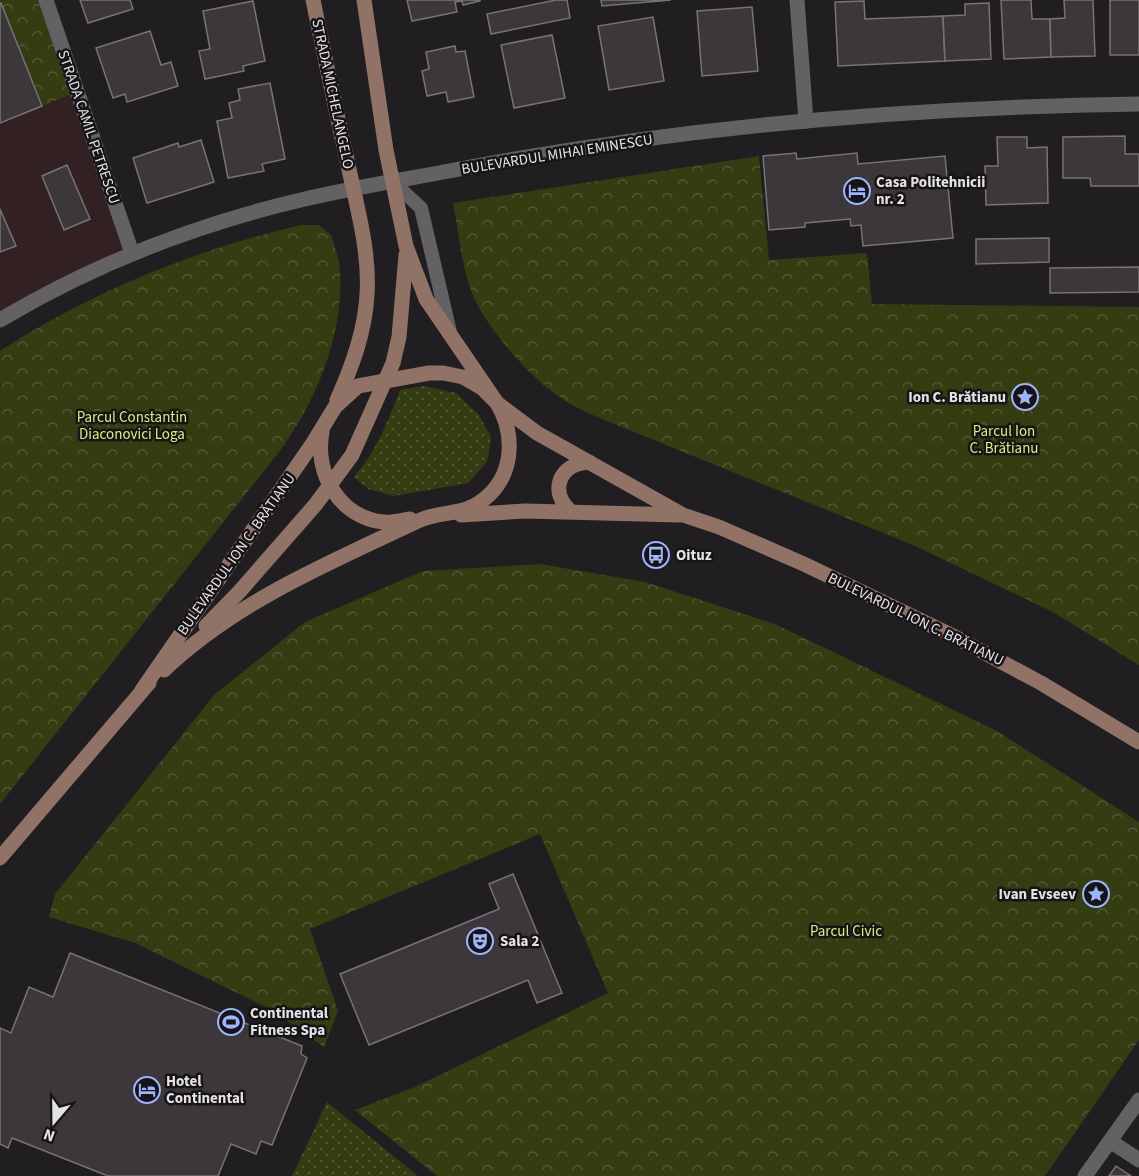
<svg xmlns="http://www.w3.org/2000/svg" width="1139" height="1176" viewBox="0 0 1139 1176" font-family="'Source Sans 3',sans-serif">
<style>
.education{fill:#332022}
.grass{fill:url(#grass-dots)}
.forest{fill:url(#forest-crowns)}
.building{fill:#3c373a;stroke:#777376;stroke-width:1.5}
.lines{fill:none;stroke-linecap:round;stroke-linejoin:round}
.lane{stroke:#646164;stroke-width:14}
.street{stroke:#646164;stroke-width:15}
.secondary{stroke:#917266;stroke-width:15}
.labels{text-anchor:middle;stroke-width:5;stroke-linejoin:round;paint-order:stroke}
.street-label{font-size:15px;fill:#e5e2e5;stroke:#171417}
.poi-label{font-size:15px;font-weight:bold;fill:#e5e2e5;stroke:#171417;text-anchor:start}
.park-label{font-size:15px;fill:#d7ee80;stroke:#171417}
</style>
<defs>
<pattern id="grass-dots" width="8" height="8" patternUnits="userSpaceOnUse" patternTransform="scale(1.5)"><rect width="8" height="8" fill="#343c12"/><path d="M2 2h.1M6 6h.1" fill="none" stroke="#515834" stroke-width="1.8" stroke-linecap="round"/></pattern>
<pattern id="forest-crowns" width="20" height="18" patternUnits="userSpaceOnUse" patternTransform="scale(1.5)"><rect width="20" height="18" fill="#343c12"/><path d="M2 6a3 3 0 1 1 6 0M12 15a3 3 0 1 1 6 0" fill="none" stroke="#515834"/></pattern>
</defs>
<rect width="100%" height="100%" fill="#211e21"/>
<polygon class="education" points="0,0 46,0 132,253 0,320"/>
<g class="grass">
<path d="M424,386L456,393L479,415L491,437L487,462L468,483L394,496L368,489L354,477C376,452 388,421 400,390Z"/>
<polygon points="327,1102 418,1176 292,1176"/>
</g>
<g class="forest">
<polygon points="0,0 46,0 77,92 42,106"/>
<path d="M759,156L769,260L867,253L872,304L1139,307V665L1053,612L913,545L602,419C589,413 576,408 564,400C533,381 492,334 476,302C462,274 459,233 453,203Z"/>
<path d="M301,225H319L331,235C335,247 339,258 340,271C344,334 316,402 279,452L0,804V351C93,291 194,250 301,225Z"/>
<polygon points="540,564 645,582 775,624 997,731 1139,822 1139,1040 1045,1176 437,1176 355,1110 415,1087 608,993 540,834 310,929 338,1011 324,1047 272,1010 135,943 49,917 55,894 214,695 305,622 423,571"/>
</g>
<g class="building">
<polygon points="80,0 130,0 133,9 88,23"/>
<polygon points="407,0 480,0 480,1 463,5 462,1 455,2 457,12 412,21"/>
<polygon points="556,0 567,0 570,18 491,34 487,14"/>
<polygon points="601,0 671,0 602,6"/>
<polygon points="1001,0 1031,0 1032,19 1050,19 1051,57 1004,59"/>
<polygon points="1064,0 1093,0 1095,56 1051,57 1050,19 1065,18"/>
<rect x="1110" y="0" width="29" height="55"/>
<polygon points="253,1 265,61 243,66 244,71 205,79 199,51 210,49 203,11"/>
<polygon points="864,1 865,19 943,16 945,61 838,66 835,2"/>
<polygon points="1,3 42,106 0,123 0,4"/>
<polygon points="989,3 991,59 945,61 943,16 965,15 965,4"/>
<polygon points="752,7 758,71 702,76 697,11"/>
<polygon points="653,17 664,81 609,90 598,26"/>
<polygon points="150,31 161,65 171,62 178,86 127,102 125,94 113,98 96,48"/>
<polygon points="552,35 565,98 514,108 501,45"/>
<polygon points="455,46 456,52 465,51 474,97 448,102 446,92 427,96 422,71 429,69 426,52"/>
<polygon points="270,83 285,159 262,164 264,171 228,178 217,121 232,118 229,103 240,100 238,89"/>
<polygon points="1125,136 1125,154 1139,154 1139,186 1091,186 1090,178 1063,178 1063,137"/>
<polygon points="997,137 1027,137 1027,148 1047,147 1048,203 986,205 985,166 998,166"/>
<polygon points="201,140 214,182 147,203 133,158 178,143 179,147"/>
<polygon points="796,153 797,159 857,153 858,164 945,156 953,238 863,246 861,225 851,226 850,219 805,223 805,227 769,230 763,156"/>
<polygon points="67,165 90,219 64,230 42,176"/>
<polygon points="0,209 16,246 0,252"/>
<polygon points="1049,238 1049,262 976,264 976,239"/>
<polygon points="1139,267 1139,292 1050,293 1050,268"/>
<polygon points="513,874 562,993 537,1003 528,980 369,1045 340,974 499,909 489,884"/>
<polygon points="70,953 302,1046 301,1054 307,1058 272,1145 261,1141 256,1154 231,1144 218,1176 108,1176 12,1138 8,1148 0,1144 0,1028 11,1033 29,987 53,997"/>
<polygon points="1116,1166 1131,1176 1109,1176"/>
</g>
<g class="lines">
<polyline class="lane" points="392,181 421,208 450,332"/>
<g class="street">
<polyline points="46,0 132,253"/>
<polyline points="797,0 806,121"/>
<path d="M0,320C94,264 197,224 305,199C352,188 401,180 449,171C676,127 908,107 1139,104"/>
<polyline points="1110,1141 1139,1160"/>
<polyline points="1085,1176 1139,1100"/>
</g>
<g class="secondary">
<path d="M313,0C324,53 335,107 347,160C356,204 370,250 367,295C365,332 352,367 337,400"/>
<path d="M322,432C314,473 339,517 383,522C392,523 402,520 410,519"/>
<path d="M570,511C549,491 559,464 589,462"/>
<polyline points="461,515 525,511 680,515"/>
<polyline points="206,626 240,591 316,504 352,455 393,363 399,337 406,255"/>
<path d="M164,670C237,601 329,563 418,521C444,509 465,518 489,495C515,470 514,431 497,403L426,299L406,246L386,150L364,0"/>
<polyline points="142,690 313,443 335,407 358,386 429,373 443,373 463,377 482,388 497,403 537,433 683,515 719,527 806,565 955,637 1041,683 1139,742"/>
<polyline points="0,858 149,683"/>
</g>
</g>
<defs>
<symbol id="hotel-ring" viewBox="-11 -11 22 22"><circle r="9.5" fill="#171417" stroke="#9eb4fd" stroke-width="1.5"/><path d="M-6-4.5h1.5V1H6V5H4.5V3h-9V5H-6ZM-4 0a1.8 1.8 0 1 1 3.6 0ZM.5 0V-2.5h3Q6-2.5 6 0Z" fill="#9eb4fd"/></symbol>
<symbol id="sight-ring" viewBox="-11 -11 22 22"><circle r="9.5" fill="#171417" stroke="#9eb4fd" stroke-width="1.5"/><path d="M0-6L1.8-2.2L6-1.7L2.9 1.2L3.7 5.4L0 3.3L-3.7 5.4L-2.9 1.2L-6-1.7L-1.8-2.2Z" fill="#9eb4fd"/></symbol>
<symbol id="bus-ring" viewBox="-11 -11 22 22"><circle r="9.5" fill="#171417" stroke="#9eb4fd" stroke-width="1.5"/><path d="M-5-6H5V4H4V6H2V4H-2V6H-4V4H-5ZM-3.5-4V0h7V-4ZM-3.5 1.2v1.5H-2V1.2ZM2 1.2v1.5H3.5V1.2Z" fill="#9eb4fd"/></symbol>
<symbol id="theatre-ring" viewBox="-11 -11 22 22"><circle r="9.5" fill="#171417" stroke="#9eb4fd" stroke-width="1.5"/><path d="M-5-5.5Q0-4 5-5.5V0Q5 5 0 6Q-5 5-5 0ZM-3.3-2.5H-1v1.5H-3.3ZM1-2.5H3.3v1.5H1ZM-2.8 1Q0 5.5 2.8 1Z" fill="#9eb4fd"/></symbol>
<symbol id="stadium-ring" viewBox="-11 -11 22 22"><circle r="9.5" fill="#171417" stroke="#9eb4fd" stroke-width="1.5"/><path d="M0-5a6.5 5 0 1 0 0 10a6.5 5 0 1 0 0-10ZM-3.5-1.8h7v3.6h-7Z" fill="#9eb4fd"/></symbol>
</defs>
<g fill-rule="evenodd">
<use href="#hotel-ring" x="842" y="176" width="30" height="30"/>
<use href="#sight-ring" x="1010" y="382" width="30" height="30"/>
<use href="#bus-ring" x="641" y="540" width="30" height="30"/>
<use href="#sight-ring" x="1081" y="879" width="30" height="30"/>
<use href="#theatre-ring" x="465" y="926" width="30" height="30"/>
<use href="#stadium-ring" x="216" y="1007" width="30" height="30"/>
<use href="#hotel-ring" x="132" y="1075" width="30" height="30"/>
</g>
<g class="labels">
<g class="street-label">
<text transform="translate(333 94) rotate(78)" y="5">STRADA MICHELANGELO</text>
<text transform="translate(89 127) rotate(71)" y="5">STRADA CAMIL PETRESCU</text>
<text transform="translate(557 154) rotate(-9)" y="5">BULEVARDUL MIHAI EMINESCU</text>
<text transform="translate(236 554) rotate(-55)" y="5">BULEVARDUL ION C. BRĂTIANU</text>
<text transform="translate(916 619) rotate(26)" y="5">BULEVARDUL ION C. BRĂTIANU</text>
</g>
<g class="poi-label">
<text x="876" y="187">Casa Politehnicii<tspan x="876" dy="17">nr. 2</tspan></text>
<text x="1006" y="402" text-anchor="end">Ion C. Brătianu</text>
<text x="676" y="560">Oituz</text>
<text x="1076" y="899" text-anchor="end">Ivan Evseev</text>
<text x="500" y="946">Sala 2</text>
<text x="250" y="1018">Continental<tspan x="250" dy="17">Fitness Spa</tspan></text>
<text x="166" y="1086">Hotel<tspan x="166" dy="17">Continental</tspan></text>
</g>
<g class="park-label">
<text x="132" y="422">Parcul Constantin<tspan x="132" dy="17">Diaconovici Loga</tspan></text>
<text x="1004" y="436">Parcul Ion<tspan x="1004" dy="17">C. Brătianu</tspan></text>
<text x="846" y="936">Parcul Civic</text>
</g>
</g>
<g transform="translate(54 1122) rotate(200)" stroke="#171417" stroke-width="4.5" paint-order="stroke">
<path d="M0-4.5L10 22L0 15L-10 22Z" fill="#e5e2e5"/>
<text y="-9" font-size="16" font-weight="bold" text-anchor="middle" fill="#e5e2e5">N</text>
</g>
</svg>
